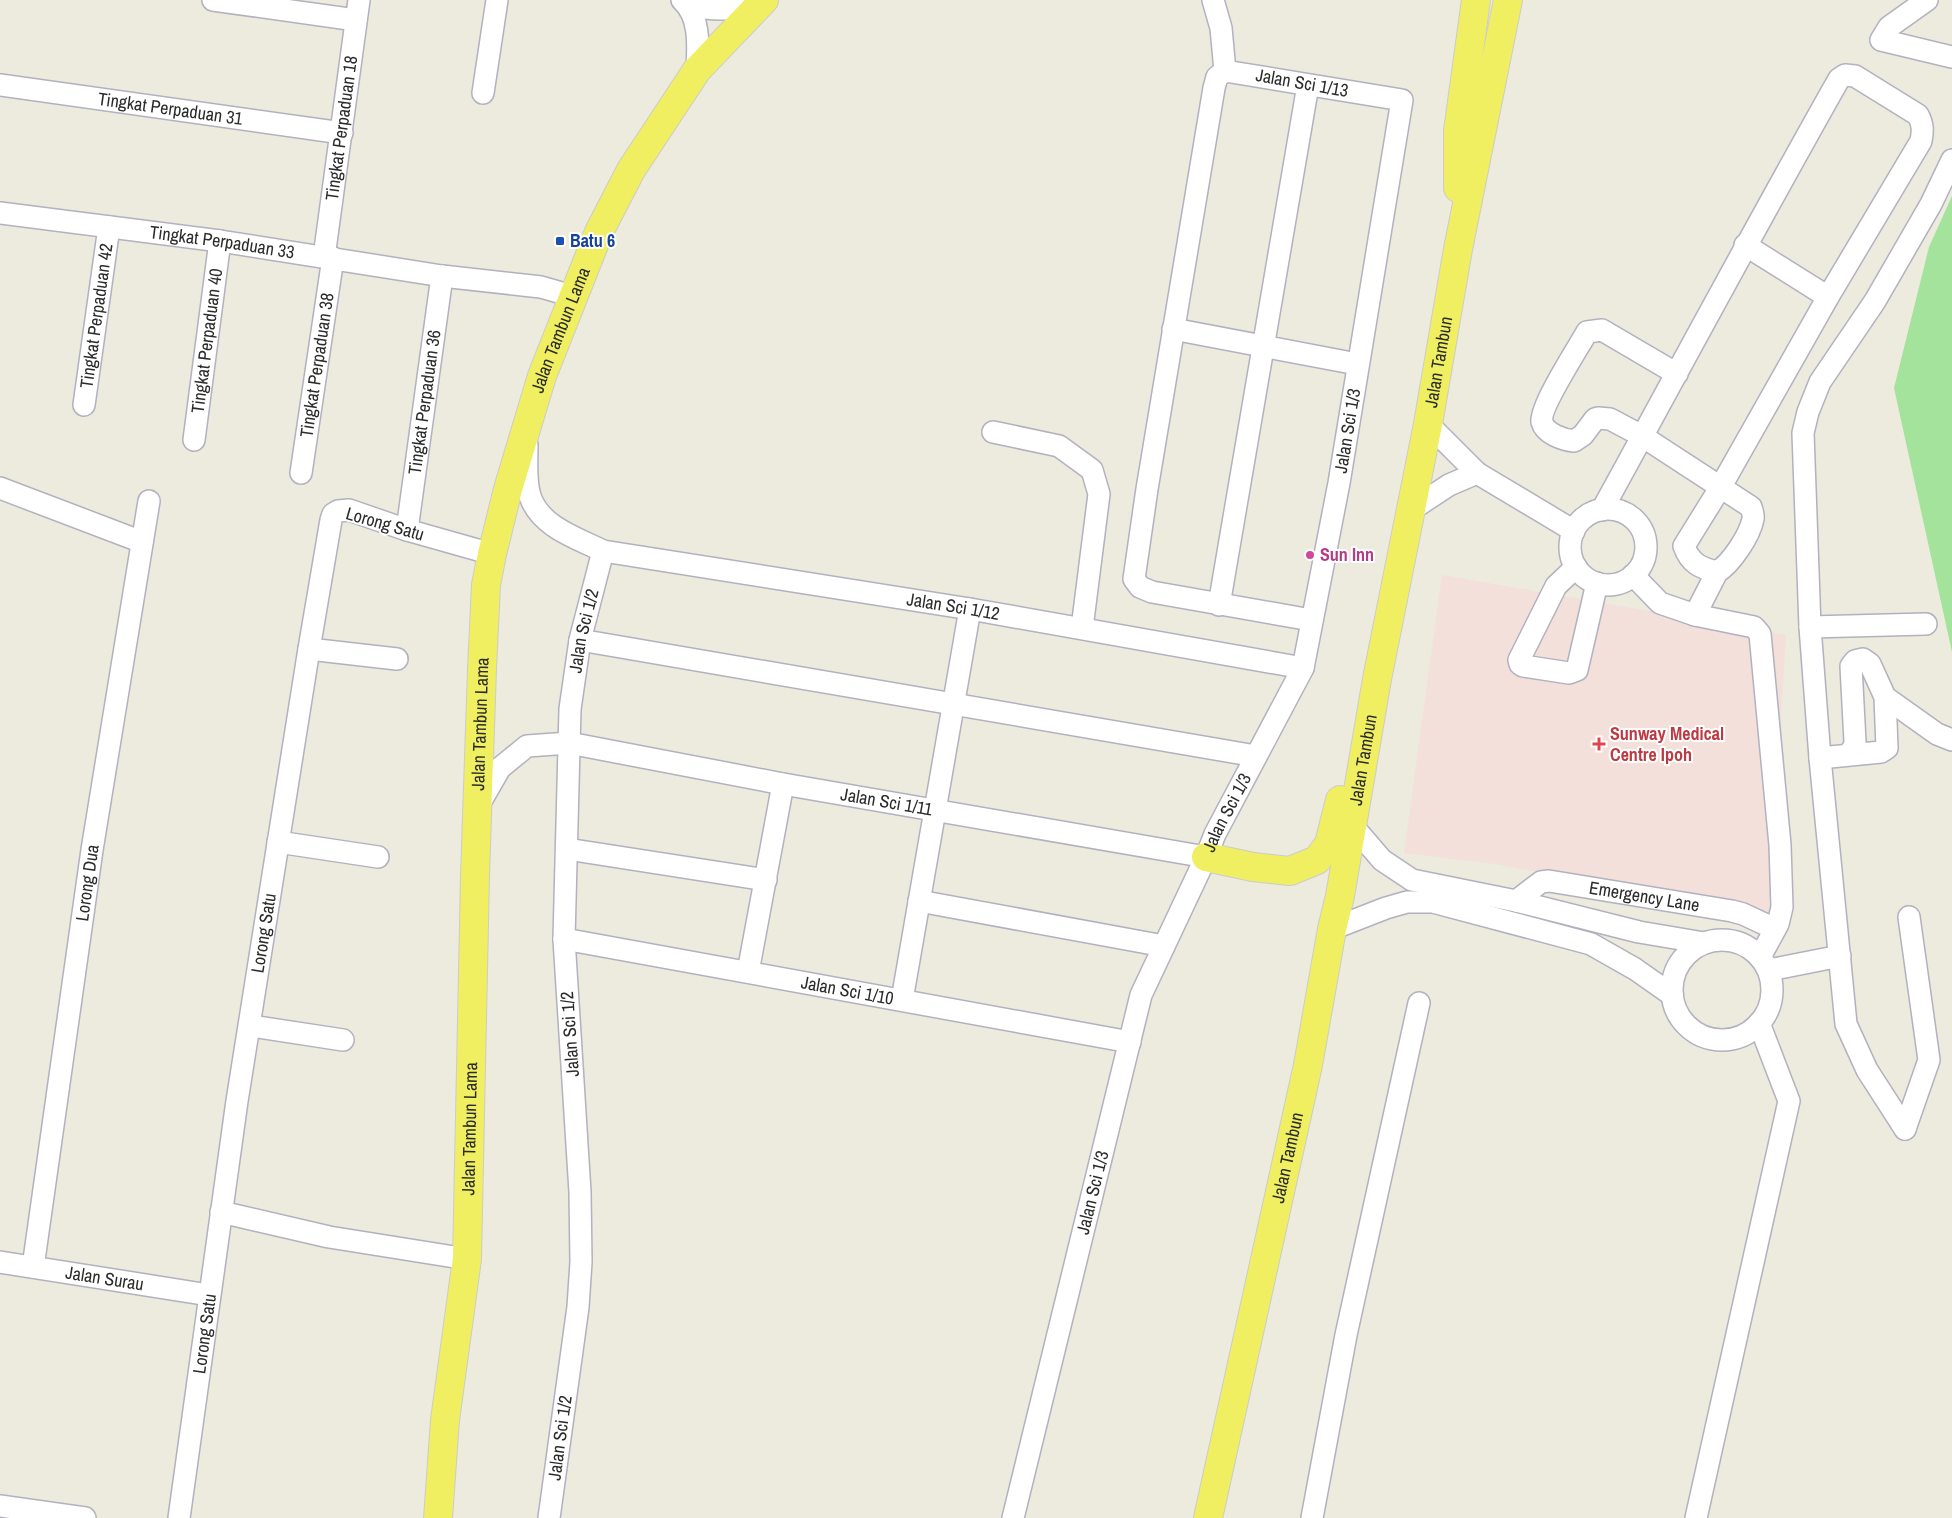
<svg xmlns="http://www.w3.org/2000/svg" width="1952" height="1518" viewBox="0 0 1952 1518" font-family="'Archivo Narrow',sans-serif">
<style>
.medical{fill:#f3e0db}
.green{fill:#a3e39b}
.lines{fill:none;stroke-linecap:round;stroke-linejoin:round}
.minor-casing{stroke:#b2b1bf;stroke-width:24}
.major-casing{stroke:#ccc;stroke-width:30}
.minor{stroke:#fff;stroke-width:21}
.major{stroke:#efef61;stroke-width:28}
.transit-dot{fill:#1a4fb4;stroke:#fff;stroke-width:2}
.hotel-dot{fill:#d1479c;stroke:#fff;stroke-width:2}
.health-dot{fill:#e0444e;stroke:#fff;stroke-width:2}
.labels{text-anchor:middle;stroke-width:4;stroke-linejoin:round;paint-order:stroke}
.street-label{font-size:18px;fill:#2b2b2b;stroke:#fff}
.transit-label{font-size:18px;font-weight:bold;fill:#164399;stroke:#fff;text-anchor:start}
.hotel-label{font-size:18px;font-weight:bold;fill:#b23c85;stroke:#fff;text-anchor:start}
.health-label{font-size:18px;font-weight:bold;fill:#be3a42;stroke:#fff;text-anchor:start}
</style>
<rect width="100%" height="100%" fill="#edeade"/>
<polygon class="medical" points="1442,575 1786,635 1769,916 1495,864 1404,853"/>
<polygon class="green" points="1952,196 1952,652 1894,388 1929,247"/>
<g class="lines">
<defs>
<g id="minor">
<polyline points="213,0 356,20"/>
<path d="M682,0C701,17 698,47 697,70"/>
<polyline points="1213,0 1221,28 1225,71"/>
<polyline points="1927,0 1889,27 1881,40 1952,57"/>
<path d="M689,6C719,11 733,10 763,1"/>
<path id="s1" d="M0,85L342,133"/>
<polyline points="483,93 497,0"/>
<path id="s2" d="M0,213L220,241L442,276L541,287L572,296"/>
<polyline points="1745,245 1828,297"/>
<path id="s3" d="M324,257L359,0"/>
<polyline points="1173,329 1357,364"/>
<path id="s4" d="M84,405L109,227"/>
<polyline points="1428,424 1477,473 1574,531"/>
<polyline points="993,432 1059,446 1092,470 1099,494 1082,628"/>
<path id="s5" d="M194,440L220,241"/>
<path id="s6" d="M527,445C527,461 525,480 530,496C540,527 577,538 603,551L970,609L1303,668"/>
<path id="s7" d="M301,473L333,258"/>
<polyline points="0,488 142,542"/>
<circle cx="1608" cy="547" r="38"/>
<polyline points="1411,510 1449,485 1477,473"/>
<path d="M1602,510C1681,366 1758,222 1839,79L1845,75L1855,76L1918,115C1923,124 1923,131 1921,141L1828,297L1720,488L1684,546C1690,563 1700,568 1717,572C1731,564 1750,535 1753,519C1754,515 1752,511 1751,507L1642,436L1610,419L1598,418L1595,419L1583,435L1574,441C1564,440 1545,434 1542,422C1539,408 1578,348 1587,332L1602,330L1677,374"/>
<path id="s8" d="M407,530L442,276"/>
<polyline points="1576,567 1556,586 1519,660 1520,664 1523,666 1569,673 1577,670 1597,583"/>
<polyline points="1633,575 1660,603 1695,615 1754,627 1760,634 1780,845 1782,907 1778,924 1760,957"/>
<polyline points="1219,605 1308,85"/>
<polyline points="1695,615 1717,572"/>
<polyline points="1810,627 1926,624"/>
<polyline points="580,640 1256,756"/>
<polyline points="309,649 397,659"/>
<polyline points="1885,697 1937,734 1952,740"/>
<polyline points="1820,758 1881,752 1887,748 1885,697 1870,664 1863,659 1855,661 1851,666 1855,742 1854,747 1848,755"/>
<path id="s9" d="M477,808L500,768L527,746L569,743L783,784L1206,857"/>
<polyline points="1352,825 1382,860 1412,880 1516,901 1639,932 1704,943"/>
<polyline points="278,842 378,857"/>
<polyline points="567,849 766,880"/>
<polyline points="919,901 1164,946"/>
<path id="s10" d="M1516,901L1541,882L1549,881L1732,911L1743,914L1775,929"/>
<polyline points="1332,929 1386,908 1407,902 1433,902 1591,944 1635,969 1672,995"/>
<path id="s11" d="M564,939L1130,1042"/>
<circle cx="1722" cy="990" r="50"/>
<polyline points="1769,970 1840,956"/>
<polyline points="748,972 783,784"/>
<polyline points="902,1000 970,609"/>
<polyline points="251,1026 343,1040"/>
<polyline points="1905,1129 1867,1070 1846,1024 1820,758 1810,627 1803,433 1808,412 1820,382 1875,301 1931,204 1952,160"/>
<polyline points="1905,1129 1929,1060 1909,917"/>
<polyline points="221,1212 329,1237 467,1259"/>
<path id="s12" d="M0,1262L209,1295"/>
<path id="s13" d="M33,1267L92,850L149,501"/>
<polyline points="0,1506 85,1518"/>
<path id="s14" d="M179,1518L237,1101L309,649L331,520L333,514L338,511L349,510L407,530L492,554"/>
<path id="s15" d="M549,1518L578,1307L581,1262L580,1192L564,939L570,709L580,640L603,551"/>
<path id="s16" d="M1013,1518L1141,995L1206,857L1215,834L1303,668L1339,483L1402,100L1225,71L1217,77L1214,88L1147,489L1134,579L1140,587L1152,592L1311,620"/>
<polyline points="1312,1518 1346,1335 1419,1003"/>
<polyline points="1696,1518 1789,1101 1759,1023"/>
</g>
<g id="major">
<polyline points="1458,188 1458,131 1476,0"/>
<polyline points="1206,857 1253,867 1290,871 1317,860 1329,844 1340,800"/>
<path id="s17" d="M438,1518L445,1420L467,1259L475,876L482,669L486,585L492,554L508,489L542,376L599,232L631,170L697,70L764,0"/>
<path id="s18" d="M1208,1518L1308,1065L1332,929L1340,896L1377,679L1428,424L1458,249L1508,0"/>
</g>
</defs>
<use href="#minor" class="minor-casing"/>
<use href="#major" class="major-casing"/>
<use href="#minor" class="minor"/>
<use href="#major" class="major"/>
</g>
<rect class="transit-dot" x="555" y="236" width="10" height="10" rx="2.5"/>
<circle class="hotel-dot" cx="1310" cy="555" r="5"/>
<path class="health-dot" d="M1596.5 736.5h5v5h5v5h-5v5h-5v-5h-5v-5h5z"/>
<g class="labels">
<g class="street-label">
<text transform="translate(1302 83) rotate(10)" y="6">Jalan Sci 1/13</text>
<text dy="6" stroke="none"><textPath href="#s1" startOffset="172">Tingkat Perpaduan 31</textPath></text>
<text dy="6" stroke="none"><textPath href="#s3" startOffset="130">Tingkat Perpaduan 18</textPath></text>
<text dy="6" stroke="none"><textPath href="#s2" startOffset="224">Tingkat Perpaduan 33</textPath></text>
<text dy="6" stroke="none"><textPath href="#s4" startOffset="90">Tingkat Perpaduan 42</textPath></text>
<text dy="6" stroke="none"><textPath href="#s17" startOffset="1201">Jalan Tambun Lama</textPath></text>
<text dy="6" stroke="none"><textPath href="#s5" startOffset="100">Tingkat Perpaduan 40</textPath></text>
<text dy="6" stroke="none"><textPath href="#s18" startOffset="1179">Jalan Tambun</textPath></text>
<text dy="6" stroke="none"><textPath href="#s7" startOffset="109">Tingkat Perpaduan 38</textPath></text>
<text dy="6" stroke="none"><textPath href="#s8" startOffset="129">Tingkat Perpaduan 36</textPath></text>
<text dy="6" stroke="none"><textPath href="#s16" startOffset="1145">Jalan Sci 1/3</textPath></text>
<text transform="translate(385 524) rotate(16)" y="6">Lorong Satu</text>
<text dy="6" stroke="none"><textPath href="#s6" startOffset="500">Jalan Sci 1/12</textPath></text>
<text dy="6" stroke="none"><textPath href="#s15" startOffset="891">Jalan Sci 1/2</textPath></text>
<text dy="6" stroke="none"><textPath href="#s17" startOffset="796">Jalan Tambun Lama</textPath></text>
<text dy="6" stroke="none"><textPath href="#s18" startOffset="774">Jalan Tambun</textPath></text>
<text dy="6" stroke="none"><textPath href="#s9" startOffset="446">Jalan Sci 1/11</textPath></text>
<text dy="6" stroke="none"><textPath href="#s16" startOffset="740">Jalan Sci 1/3</textPath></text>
<text dy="6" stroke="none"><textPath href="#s13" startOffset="388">Lorong Dua</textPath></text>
<text dy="6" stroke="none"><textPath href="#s10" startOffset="136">Emergency Lane</textPath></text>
<text dy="6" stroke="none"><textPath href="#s14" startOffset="591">Lorong Satu</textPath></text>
<text dy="6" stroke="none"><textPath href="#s11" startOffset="288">Jalan Sci 1/10</textPath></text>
<text transform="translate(570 1034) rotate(-94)" y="6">Jalan Sci 1/2</text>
<text dy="6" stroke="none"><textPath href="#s17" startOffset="391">Jalan Tambun Lama</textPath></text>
<text dy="6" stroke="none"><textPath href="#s18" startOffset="369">Jalan Tambun</textPath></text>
<text dy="6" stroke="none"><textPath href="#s16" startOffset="335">Jalan Sci 1/3</textPath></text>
<text dy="6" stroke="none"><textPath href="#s12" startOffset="106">Jalan Surau</textPath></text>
<text dy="6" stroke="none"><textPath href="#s14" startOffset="186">Lorong Satu</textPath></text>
<text dy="6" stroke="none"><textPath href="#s15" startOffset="81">Jalan Sci 1/2</textPath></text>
</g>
<g class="transit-label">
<text x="570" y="247">Batu 6</text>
</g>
<g class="hotel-label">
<text x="1320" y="561">Sun Inn</text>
</g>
<g class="health-label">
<text x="1610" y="740">Sunway Medical<tspan x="1610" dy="21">Centre Ipoh</tspan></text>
</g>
</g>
</svg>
